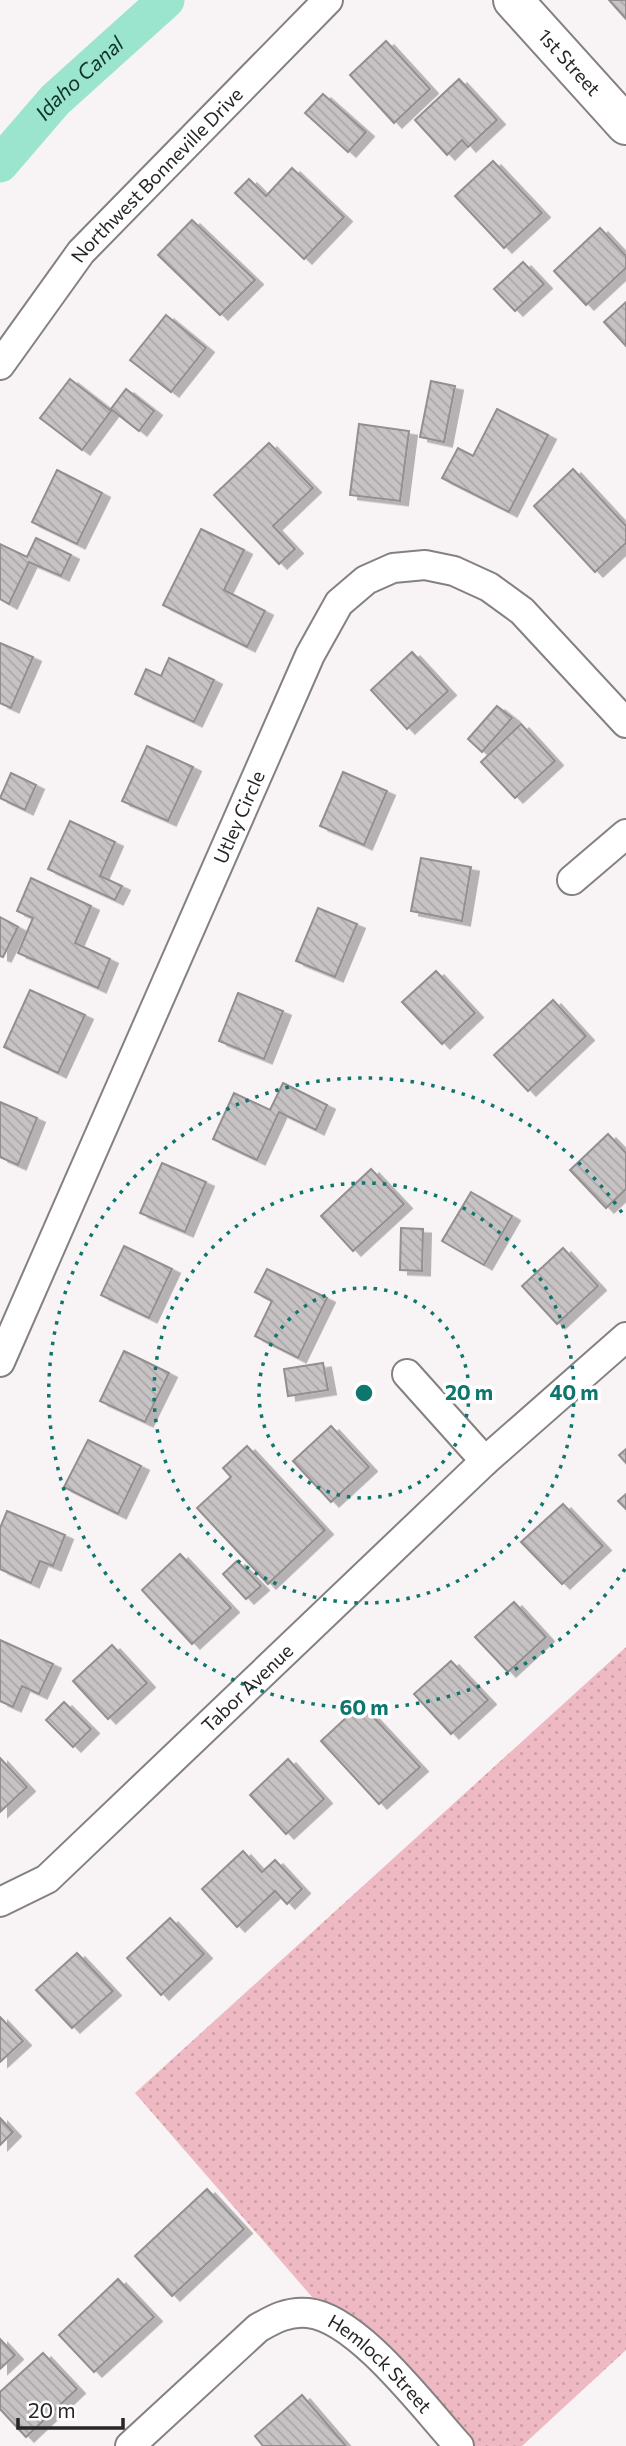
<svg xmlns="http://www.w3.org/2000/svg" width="626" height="2446" viewBox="0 0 626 2446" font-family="Commissioner,sans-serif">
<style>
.grass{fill:url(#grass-dots)}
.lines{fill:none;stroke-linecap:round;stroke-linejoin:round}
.canal{stroke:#9be5ce;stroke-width:37}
.building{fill:url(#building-back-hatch);stroke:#938e8f;stroke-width:2;filter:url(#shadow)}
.minor-casing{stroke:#858081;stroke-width:32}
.secondary-casing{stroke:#858081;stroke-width:42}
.minor{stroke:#fff;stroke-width:28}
.secondary{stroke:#fff;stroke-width:38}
.ring{fill:none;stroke:#0f766e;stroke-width:3.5;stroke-dasharray:3.5 7}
.labels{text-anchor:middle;stroke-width:7;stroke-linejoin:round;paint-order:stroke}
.street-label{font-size:19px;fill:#272525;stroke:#fff}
.water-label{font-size:21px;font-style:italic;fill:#0f3229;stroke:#fff}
.centre{fill:#0f766e;stroke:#fff;stroke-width:3.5}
.ring-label{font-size:21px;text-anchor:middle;font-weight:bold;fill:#0f766e;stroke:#fff;stroke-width:7;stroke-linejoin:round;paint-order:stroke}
</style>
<defs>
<pattern id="grass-dots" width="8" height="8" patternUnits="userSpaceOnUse" patternTransform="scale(1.75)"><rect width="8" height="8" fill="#eeb9c3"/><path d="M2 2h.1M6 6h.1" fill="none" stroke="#cc9fa7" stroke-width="1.8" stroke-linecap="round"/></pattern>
<pattern id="building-back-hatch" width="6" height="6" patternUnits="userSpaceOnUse" patternTransform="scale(1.75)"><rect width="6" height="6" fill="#c7c2c3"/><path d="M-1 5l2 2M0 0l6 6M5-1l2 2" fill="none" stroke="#aba7a7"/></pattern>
<filter id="shadow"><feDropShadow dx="8" dy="4.5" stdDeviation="0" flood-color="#0004"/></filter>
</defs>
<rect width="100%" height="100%" fill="#f8f3f4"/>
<polygon class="grass" points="626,1647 626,2350 522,2446 459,2446 332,2320 135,2093"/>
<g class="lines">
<path class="canal" id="s1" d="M0,164L55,100L166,0"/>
</g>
<g class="building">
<polygon points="609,0 626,0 626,19"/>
<polygon points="386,41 430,89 394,123 350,75"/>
<polygon points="459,79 497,120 468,147 462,140 447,155 415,120"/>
<polygon points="323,94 366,132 348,152 305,113"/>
<polygon points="493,161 542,213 504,248 455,196"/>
<polygon points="292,168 344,217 304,259 235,193 249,179 266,196"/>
<polygon points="192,220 255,280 220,315 158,255"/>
<polygon points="600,228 626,256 626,268 586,305 554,271"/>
<polygon points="523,262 544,284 515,311 494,289"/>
<polygon points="626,302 626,346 604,322"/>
<polygon points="166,315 206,348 171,392 130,360"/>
<polygon points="70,379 110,410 126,389 154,411 139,431 112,410 82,450 40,418"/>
<polygon points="431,381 455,386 444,442 420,437"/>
<polygon points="497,409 548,435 509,512 442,478 458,448 473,456"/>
<polygon points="359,424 409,431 400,501 350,495"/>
<polygon points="269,443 313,488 273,526 295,549 279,564 214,495"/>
<polygon points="573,469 626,526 626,543 595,572 534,506"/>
<polygon points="57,470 102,493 77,544 32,522"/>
<polygon points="201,529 244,550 224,590 265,611 247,647 163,605"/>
<polygon points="36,538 71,555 61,576 29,562 9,604 0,599 0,544 27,557"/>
<polygon points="0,643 33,657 11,708 0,703"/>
<polygon points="412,652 448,691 407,729 371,690"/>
<polygon points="169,658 214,680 194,722 135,694 146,669 161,676"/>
<polygon points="497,706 512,718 482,752 468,739"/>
<polygon points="521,724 555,761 515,798 481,762"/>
<polygon points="147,746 193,767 168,821 122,801"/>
<polygon points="343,772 387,791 364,845 320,826"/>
<polygon points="11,773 36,785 25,810 0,798"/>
<polygon points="70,821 115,842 100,876 122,886 115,900 48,869"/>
<polygon points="421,858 471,867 462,921 411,911"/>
<polygon points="31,878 91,906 75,943 110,959 98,988 18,953 33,918 17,911"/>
<polygon points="318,908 357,924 335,977 296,961"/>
<polygon points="0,917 18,927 3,957 0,956"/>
<polygon points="436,971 475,1013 442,1044 402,1002"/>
<polygon points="30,990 85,1015 58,1073 4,1047"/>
<polygon points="238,993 283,1011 264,1059 219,1041"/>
<polygon points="553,1000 586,1036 528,1091 494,1055"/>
<polygon points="283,1083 327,1105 316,1130 279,1112 257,1160 213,1139 234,1093 270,1110"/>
<polygon points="0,1102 37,1118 18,1165 0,1157"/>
<polygon points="608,1134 626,1153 626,1189 606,1208 570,1170"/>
<polygon points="162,1163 206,1182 185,1232 140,1213"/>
<polygon points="371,1169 404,1204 353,1251 321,1216"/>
<polygon points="471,1192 512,1216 484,1265 442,1241"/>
<polygon points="401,1228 423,1229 422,1271 400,1270"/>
<polygon points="124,1246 172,1269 149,1318 101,1295"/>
<polygon points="563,1248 598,1286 557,1324 522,1286"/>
<polygon points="267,1269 327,1298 298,1358 255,1336 272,1301 255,1292"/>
<polygon points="124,1351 169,1373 145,1422 100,1401"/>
<polygon points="323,1363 328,1390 288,1396 284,1369"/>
<polygon points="331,1426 369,1467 331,1502 293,1461"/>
<polygon points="88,1440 141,1466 118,1514 64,1487"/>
<polygon points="247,1446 325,1530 268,1584 197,1508 231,1477 223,1468"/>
<polygon points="626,1449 626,1463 619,1455"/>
<polygon points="626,1494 626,1509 618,1501"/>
<polygon points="563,1504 603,1546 562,1584 521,1542"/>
<polygon points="7,1511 65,1535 53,1566 40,1561 31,1583 0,1569 0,1528"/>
<polygon points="180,1554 231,1608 192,1644 142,1590"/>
<polygon points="237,1561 261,1586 246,1599 223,1574"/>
<polygon points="514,1602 546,1637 508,1672 475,1637"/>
<polygon points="0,1640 53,1664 39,1694 22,1686 13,1707 0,1701"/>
<polygon points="112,1645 147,1683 108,1719 73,1681"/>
<polygon points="451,1661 488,1700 451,1734 414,1694"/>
<polygon points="64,1702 91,1729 73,1747 46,1720"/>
<polygon points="361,1704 420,1767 379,1804 321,1741"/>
<polygon points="0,1758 27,1787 0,1812"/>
<polygon points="288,1759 324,1799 286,1834 250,1795"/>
<polygon points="243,1851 262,1872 275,1860 302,1889 287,1904 275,1891 237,1927 202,1889"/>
<polygon points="170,1918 204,1954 161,1995 127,1958"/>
<polygon points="77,1953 113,1991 72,2028 36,1990"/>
<polygon points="0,2017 23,2041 0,2062"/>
<polygon points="0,2118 13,2132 0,2145"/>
<polygon points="207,2189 244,2229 172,2296 135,2256"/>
<polygon points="118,2279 154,2317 94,2372 59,2335"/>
<polygon points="0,2339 15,2355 0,2369"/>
<polygon points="43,2353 77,2389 26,2437 0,2409 0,2392"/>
<polygon points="302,2395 346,2446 263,2446 255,2436"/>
</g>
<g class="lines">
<defs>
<g id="minor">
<path id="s2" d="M0,365L81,252L328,0"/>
<polyline points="572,880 626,834"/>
<path id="s3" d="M0,1362L310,655L339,603L366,580L393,568L425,565L454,571L489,587L522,611L626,723"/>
<polyline points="407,1374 485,1461"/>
<path id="s4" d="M0,1902L47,1879L485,1461L626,1337"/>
<path id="s5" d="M130,2446L258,2328C274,2319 288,2311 308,2313C358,2318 425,2409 459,2446"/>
</g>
<g id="secondary">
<path id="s6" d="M513,0L626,125"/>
</g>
</defs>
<use href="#minor" class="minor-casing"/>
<use href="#secondary" class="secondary-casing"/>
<use href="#minor" class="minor"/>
<use href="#secondary" class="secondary"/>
</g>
<g class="ring">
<circle cx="364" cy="1393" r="105"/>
<circle cx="364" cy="1393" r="210"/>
<path d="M625 1569A315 315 0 1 1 625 1217"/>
</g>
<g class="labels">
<g class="street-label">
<text dy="7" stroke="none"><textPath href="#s6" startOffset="84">1st Street</textPath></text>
<text dy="7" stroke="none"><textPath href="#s2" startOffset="247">Northwest Bonneville Drive</textPath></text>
<text dy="7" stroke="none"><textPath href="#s3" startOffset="595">Utley Circle</textPath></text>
<text dy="7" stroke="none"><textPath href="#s4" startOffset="329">Tabor Avenue</textPath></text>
<text dy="7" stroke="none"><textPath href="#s5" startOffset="317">Hemlock Street</textPath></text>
</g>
<g class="water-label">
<text dy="7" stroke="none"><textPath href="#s1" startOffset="117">Idaho Canal</textPath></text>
</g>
</g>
<circle cx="364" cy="1393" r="10" class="centre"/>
<g class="ring-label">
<text x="469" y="1400">20 m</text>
<text x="574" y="1400">40 m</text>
<text x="364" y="1715">60 m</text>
</g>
<path d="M18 2418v10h105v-10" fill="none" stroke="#272525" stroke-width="3.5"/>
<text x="28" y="2418" font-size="21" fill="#272525" stroke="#ffffff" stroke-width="5" paint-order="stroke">20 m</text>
</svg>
